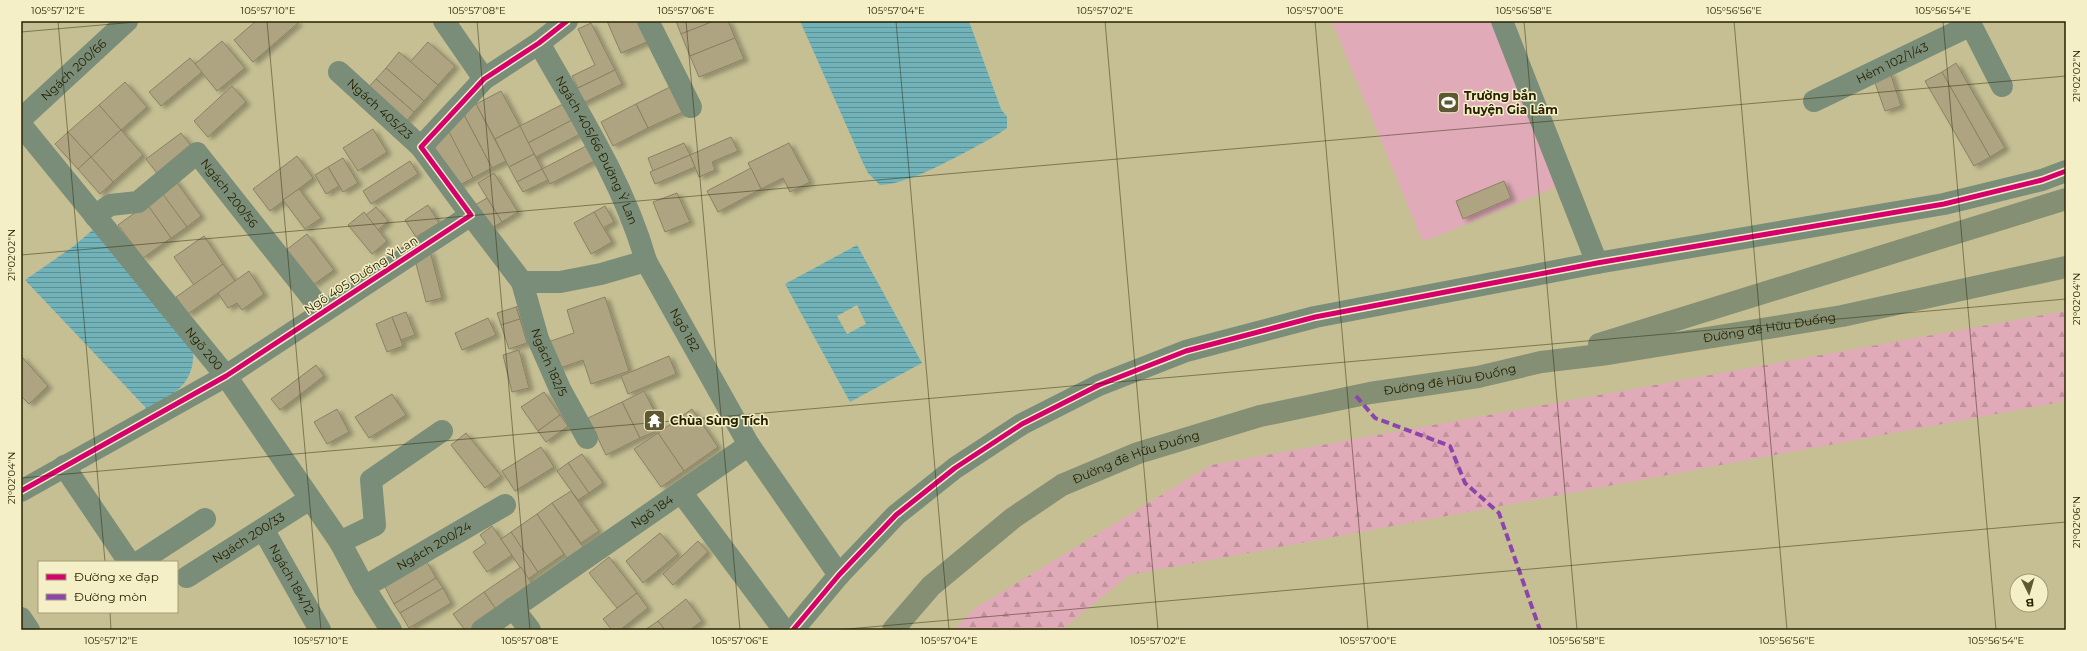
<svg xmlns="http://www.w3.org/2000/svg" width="2087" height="651" viewBox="0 0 2087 651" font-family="Montserrat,sans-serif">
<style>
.forest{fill:url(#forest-firs)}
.pitch{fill:#e0aab8}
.water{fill:url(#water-rules);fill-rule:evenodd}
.building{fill:#aea481;stroke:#8a8263;filter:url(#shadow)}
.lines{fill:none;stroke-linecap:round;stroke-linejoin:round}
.minor{stroke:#7a8d78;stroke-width:22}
.major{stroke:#848f74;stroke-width:22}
.quiet{stroke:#8e44ad;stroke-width:4;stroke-dasharray:8 4;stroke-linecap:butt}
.cycleway-casing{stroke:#f5efc7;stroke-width:8}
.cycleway{stroke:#d6006c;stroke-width:5}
.ticks{fill:none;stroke:#272200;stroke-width:1;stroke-opacity:0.45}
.labels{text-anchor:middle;stroke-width:3;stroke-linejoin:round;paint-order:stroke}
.street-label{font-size:12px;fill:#272200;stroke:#f5efc7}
.poi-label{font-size:12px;font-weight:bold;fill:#272200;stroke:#f5efc7;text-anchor:start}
.neatline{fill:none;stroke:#272200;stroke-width:1.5}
.ticks-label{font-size:10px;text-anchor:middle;fill:#272200}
</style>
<defs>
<pattern id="forest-firs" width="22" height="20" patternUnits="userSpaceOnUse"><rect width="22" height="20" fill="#e0aab8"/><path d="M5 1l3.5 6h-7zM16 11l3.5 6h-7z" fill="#c0929c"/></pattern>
<pattern id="water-rules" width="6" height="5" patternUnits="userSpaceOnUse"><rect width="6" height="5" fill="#72b3ba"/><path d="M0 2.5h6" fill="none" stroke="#5e9195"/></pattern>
<filter id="shadow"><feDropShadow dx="4.5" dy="2.5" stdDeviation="2" flood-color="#0004"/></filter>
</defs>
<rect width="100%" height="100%" fill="#c5bf93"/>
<polygon class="forest" points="2066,311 2066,401 1129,575 1061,630 954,630 974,609 1211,465"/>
<polygon class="pitch" points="1332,21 1496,21 1563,184 1423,242"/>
<g class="water">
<path d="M800,21H969L1001,109L1007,117V128L997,135C969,150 910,185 880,185L868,173L863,163Z"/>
<path d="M96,227L193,347C196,383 176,394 147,409L25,280L74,246Z"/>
<path d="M857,245L922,363L850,402L785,284ZM857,305L866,324L847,334L837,316Z"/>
</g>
<g class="building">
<polygon points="256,21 296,21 298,23 253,62 234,40"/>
<polygon points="607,21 641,21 649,41 621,53"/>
<polygon points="676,21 714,21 681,34"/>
<polygon points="714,21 728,21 735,38 690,56 681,34"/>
<polygon points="591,23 615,70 578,88 572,76 595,65 578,29"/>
<polygon points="735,38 744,59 699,77 690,56"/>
<polygon points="222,41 245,68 217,91 195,64"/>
<polygon points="428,42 455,66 438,85 410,62"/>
<polygon points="399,52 438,85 424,101 386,68"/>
<polygon points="190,58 202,72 161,106 149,92"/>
<polygon points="1956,63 2005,148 1990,157 1942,72"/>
<polygon points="386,68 424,101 414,112 376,79"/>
<polygon points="615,70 622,84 577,106 570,92"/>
<polygon points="1890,72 1901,106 1885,111 1873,77"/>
<polygon points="1942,72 1990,157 1974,166 1925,81"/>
<polygon points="376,79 414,112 404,124 365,91"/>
<polygon points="125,82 147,107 121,130 99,105"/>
<polygon points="232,86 246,102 208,137 194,121"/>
<polygon points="672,86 685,111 648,128 636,104"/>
<polygon points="501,91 520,126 495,139 476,104"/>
<polygon points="567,102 576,118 528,143 520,126"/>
<polygon points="476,104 506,161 492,168 462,111"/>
<polygon points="636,104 648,128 613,146 601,122"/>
<polygon points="99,105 121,130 91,157 68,132"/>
<polygon points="463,113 492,168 473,178 444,123"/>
<polygon points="576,118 584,132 536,157 528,143"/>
<polygon points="520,126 534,154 509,167 495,139"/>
<polygon points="447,128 473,178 456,187 429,138"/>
<polygon points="373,129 387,152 358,171 343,148"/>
<polygon points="121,130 143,155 113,182 91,157"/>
<polygon points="68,132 91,157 78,169 55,144"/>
<polygon points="181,133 195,151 160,177 146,159"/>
<polygon points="731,137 738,151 712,162 715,170 699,177 690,155"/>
<polygon points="684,143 690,155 653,171 648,158"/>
<polygon points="789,143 810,182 790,192 783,178 761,189 748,163"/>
<polygon points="590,144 598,159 550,184 542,169"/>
<polygon points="534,154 542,169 517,182 509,167"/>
<polygon points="690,155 695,167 655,184 650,172"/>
<polygon points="297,156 313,178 270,211 253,189"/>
<polygon points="91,157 113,182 100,194 78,169"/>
<polygon points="343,158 358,183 343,192 328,167"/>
<polygon points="410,161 418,174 371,204 363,191"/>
<polygon points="328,167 339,186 326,194 315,175"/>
<polygon points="751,168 761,189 718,212 707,191"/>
<polygon points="542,169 548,180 523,192 517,182"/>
<polygon points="494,173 518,212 502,222 478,183"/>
<polygon points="173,177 201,216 187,227 158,188"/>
<polygon points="1504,181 1511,198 1463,219 1456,201"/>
<polygon points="299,189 321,218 305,229 283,200"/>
<polygon points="162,193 187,227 171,238 147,204"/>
<polygon points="677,193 690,222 665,232 653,202"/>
<polygon points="487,198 502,222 490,229 475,205"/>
<polygon points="147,204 171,238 143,258 118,225"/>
<polygon points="428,205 439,223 416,237 405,220"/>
<polygon points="605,206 614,222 603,228 594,212"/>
<polygon points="376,207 388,221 378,230 366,215"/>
<polygon points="364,212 387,241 372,254 348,225"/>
<polygon points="594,212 612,242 591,254 574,223"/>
<polygon points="307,234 334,270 313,285 286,250"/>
<polygon points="204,236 223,264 194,285 174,257"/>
<polygon points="430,251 442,298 426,302 414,256"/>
<polygon points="223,264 235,281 188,314 176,297"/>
<polygon points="249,271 264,294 242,310 237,303 228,308 218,293"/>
<polygon points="605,297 629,371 591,384 583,360 557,369 548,342 574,333 567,310"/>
<polygon points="525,303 529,316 520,319 516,307"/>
<polygon points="516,307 520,319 501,325 497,313"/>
<polygon points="406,312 415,335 401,340 392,317"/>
<polygon points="392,317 403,346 387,352 376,324"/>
<polygon points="488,318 496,335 462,350 455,333"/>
<polygon points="520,319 527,343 509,349 501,325"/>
<polygon points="519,350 529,388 512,392 503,355"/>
<polygon points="21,356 48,386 29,404 21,396"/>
<polygon points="669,356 676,374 628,394 621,376"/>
<polygon points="316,365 324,376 280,410 271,399"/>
<polygon points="644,391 663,428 640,438 622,402"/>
<polygon points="544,392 560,415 538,431 521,407"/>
<polygon points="392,394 406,415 369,438 355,417"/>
<polygon points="622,402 640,438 606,455 588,418"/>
<polygon points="337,409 349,432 327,444 314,422"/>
<polygon points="692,409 718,447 684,471 658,433"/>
<polygon points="560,415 568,426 546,442 538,431"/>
<polygon points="466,433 501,476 485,488 451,445"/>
<polygon points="658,433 684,471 661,487 634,449"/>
<polygon points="541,447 554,467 515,491 502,471"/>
<polygon points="582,454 603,483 589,493 568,463"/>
<polygon points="568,463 589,493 578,500 557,471"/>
<polygon points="571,491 599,531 581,543 552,503"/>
<polygon points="552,503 583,547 567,558 537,514"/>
<polygon points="537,514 564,554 538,572 511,532"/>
<polygon points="492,526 512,555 487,572 473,552 486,543 480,535"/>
<polygon points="511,532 538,572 528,579 501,539"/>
<polygon points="660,533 678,554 643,583 626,561"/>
<polygon points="698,541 708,552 673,585 663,574"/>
<polygon points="609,557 637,593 617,608 589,573"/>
<polygon points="427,562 436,578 394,604 385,587"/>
<polygon points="521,567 534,587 498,612 484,592"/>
<polygon points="436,578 443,588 400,613 394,604"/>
<polygon points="443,588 451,603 409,628 400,613"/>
<polygon points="484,592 498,612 473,630 465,630 453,614"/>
<polygon points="637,593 648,608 620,630 612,630 603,619"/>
<polygon points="686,599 702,621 690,630 665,630 658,621"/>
<polygon points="658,621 665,630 645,630"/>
</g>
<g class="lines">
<g class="minor">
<polyline points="444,21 484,79"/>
<polyline points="648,21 691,107"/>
<polyline points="1502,21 1597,263"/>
<path id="s1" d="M539,43C579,114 624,183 646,261"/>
<path id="s2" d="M339,72L421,147"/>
<path id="s3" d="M1814,101L1971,25L2002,86"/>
<path id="s4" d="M21,119L127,21"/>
<path id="s5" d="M21,125L226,376L340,542L364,587L391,630"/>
<path id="s6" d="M471,215L522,282H560L601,274L646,261L749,445L839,575"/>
<path id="s7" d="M95,216L110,205L138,202L197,153L323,312"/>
<path id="s8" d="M522,282L538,339L560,389L587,438"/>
<polyline points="64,466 129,562"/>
<polyline points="21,491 226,376 471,215 421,147 484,79 539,43 567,21"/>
<polyline points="681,492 749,445"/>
<path id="s9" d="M263,529L320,630"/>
<polyline points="340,542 375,525 371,480 442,431"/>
<polyline points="139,562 205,519"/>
<path id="s10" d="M187,577L310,499"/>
<path id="s11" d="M364,587L505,505"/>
<polyline points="513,608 530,630"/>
<polyline points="21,618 29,630"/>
<path id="s12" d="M482,630L681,492L784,630"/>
<polyline points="793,630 839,575 896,515 955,468 1022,424 1099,385 1186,351 1315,317 1597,263 1944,204 2042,180 2066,171"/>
</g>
<g class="major">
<polyline points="1599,344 2066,199"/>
<path id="s13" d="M893,630L931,586L1013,518L1062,485L1138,453L1260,416L1370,393L1478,377L1541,362L1608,354L1842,316L2066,267"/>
</g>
<polyline class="quiet" points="1356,396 1375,418 1450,446 1465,483 1499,513 1540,630"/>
<defs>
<g id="cycleway">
<polyline points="21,491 226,376 471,215 421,147 484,79 539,43 567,21"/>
<polyline points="793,630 839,575 896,515 955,468 1022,424 1099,385 1186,351 1315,317 1597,263 1944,204 2042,180 2066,171"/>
</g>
</defs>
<use href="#cycleway" class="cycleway-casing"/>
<use href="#cycleway" class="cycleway"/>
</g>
<path class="ticks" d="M58,21L105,562M267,21L321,630M477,21L530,630M686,21L740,630M896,21L949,630M1105,21L1158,630M1315,21L1368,630M1524,21L1577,630M1734,21L1787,630M1943,21L1996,630M21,32L147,21M21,255L2066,76M21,478L2066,299M110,612L111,630M836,630L2066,522"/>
<defs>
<symbol id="stadium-square" viewBox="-11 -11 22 22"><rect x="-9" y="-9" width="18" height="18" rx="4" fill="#5e5933" stroke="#f5efc7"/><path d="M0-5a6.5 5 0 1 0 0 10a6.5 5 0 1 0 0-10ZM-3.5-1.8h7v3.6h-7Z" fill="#fff"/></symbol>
<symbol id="temple-square" viewBox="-11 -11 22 22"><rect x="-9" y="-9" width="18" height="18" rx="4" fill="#5e5933" stroke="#f5efc7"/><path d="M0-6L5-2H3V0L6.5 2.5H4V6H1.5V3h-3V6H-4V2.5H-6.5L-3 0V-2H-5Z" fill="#fff"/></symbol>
</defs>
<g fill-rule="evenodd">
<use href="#stadium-square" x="1436" y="90" width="25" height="25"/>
<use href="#temple-square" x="642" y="408" width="25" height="25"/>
</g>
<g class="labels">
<g class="street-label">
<text dy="4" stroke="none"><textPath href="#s3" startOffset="87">Hẻm 102/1/43</textPath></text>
<text dy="4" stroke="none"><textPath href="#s4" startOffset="72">Ngách 200/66</textPath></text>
<text dy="4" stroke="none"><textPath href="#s2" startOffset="55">Ngách 405/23</textPath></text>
<text dy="4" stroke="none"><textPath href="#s1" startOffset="122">Ngách 405/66 Đường Ỷ Lan</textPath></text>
<text dy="4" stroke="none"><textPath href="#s7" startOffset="175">Ngách 200/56</textPath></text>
<text transform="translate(361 275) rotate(-33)" y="4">Ngõ 405 Đường Ỷ Lan</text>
<text dy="4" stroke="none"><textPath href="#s13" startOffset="951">Đường đê Hữu Đuống</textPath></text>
<text dy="4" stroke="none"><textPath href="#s6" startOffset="290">Ngõ 182</textPath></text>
<text dy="4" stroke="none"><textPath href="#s5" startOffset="289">Ngõ 200</textPath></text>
<text dy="4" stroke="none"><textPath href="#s8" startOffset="85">Ngách 182/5</textPath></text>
<text dy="4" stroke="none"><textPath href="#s13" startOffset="627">Đường đê Hữu Đuống</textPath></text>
<text dy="4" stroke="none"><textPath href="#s13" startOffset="303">Đường đê Hữu Đuống</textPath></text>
<text dy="4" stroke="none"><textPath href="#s12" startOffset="207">Ngõ 184</textPath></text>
<text dy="4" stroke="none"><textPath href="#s10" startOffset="73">Ngách 200/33</textPath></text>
<text dy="4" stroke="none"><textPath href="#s11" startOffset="81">Ngách 200/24</textPath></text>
<text dy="4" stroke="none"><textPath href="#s9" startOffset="58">Ngách 184/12</textPath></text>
</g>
<g class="poi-label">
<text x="1464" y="100">Trường bắn<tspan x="1464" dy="14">huyện Gia Lâm</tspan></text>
<text x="670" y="425">Chùa Sùng Tích</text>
</g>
</g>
<rect width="2087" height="651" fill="none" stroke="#f5efc7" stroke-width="44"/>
<rect x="38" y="561" width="140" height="52" fill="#f5efc7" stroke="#a39d77"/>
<rect x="46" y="574" width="20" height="6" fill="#d6006c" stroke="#a39d77"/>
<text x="74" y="581" font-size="12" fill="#272200">Đường xe đạp</text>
<rect x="46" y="594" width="20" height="6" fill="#8e44ad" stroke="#a39d77"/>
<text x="74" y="601" font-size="12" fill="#272200">Đường mòn</text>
<g transform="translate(2029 593) rotate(175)"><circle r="19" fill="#f5efc7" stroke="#a39d77"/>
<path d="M0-3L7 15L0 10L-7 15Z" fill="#5e5933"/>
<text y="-6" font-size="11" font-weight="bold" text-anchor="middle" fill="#272200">B</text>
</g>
<rect x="22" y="22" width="2043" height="607" class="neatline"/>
<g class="ticks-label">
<text x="58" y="14">105°57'12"E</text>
<text x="268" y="14">105°57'10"E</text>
<text x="477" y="14">105°57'08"E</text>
<text x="686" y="14">105°57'06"E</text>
<text x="896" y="14">105°57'04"E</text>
<text x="1105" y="14">105°57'02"E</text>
<text x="1315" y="14">105°57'00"E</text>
<text x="1524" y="14">105°56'58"E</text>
<text x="1734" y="14">105°56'56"E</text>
<text x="1943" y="14">105°56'54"E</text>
<text transform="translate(2076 76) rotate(-90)" y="4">21°02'02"N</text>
<text transform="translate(11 255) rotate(-90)" y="4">21°02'02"N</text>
<text transform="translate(2076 299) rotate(-90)" y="4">21°02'04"N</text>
<text transform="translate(11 478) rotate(-90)" y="4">21°02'04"N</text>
<text transform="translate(2076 522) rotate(-90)" y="4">21°02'06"N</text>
<text x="111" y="644">105°57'12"E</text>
<text x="321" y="644">105°57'10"E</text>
<text x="530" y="644">105°57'08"E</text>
<text x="740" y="644">105°57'06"E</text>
<text x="949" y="644">105°57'04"E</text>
<text x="1158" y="644">105°57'02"E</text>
<text x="1368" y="644">105°57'00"E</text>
<text x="1577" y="644">105°56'58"E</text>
<text x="1787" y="644">105°56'56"E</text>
<text x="1996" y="644">105°56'54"E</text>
</g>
</svg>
